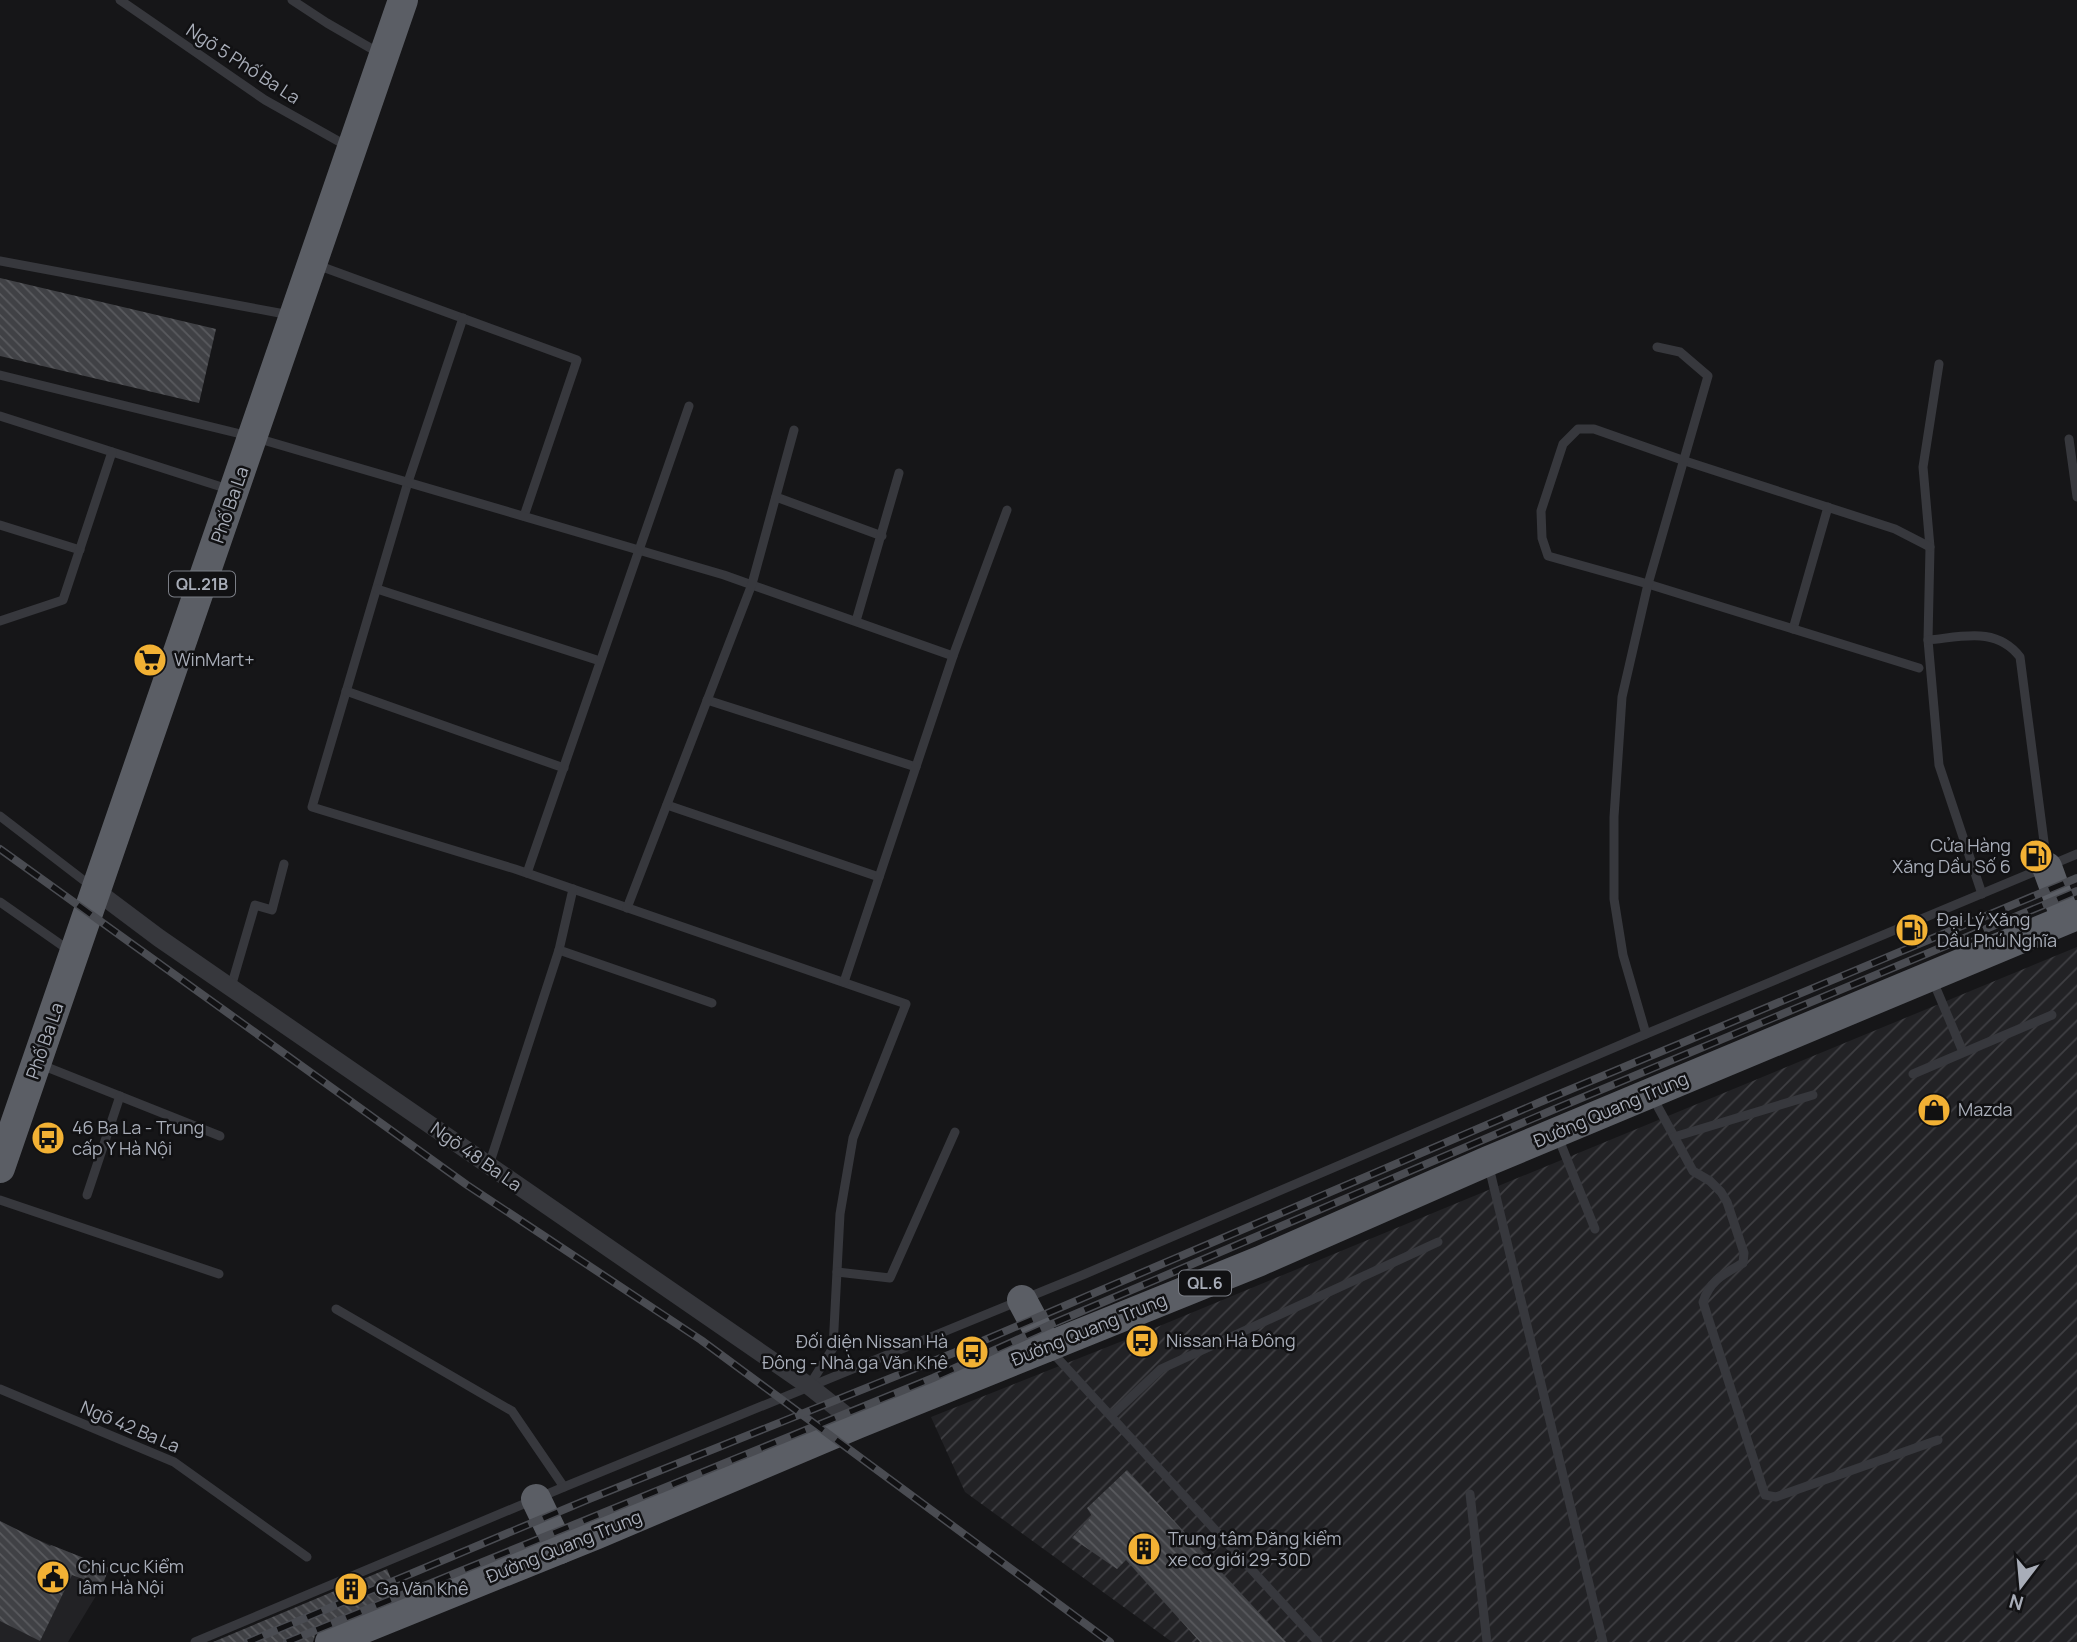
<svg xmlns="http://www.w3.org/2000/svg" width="2077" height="1642" viewBox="0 0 2077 1642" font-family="Manrope,sans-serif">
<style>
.built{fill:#222225}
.industrial{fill:url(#industrial-furrows)}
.building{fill:url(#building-back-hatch)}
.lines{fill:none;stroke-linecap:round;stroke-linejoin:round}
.service{stroke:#37383d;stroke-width:9}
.minor{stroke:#37383d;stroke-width:18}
.trunk{stroke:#5b5e65;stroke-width:30}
.rail-casing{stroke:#4a4c52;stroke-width:8}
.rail{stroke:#111113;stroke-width:5;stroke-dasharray:16;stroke-linecap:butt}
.labels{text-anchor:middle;stroke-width:5;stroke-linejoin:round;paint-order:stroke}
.shield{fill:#111113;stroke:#7b7e86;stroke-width:2}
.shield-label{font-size:16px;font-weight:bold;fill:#a8adb8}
.street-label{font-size:18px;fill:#a8adb8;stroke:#111113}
.poi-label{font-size:18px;fill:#a8adb8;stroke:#111113;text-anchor:start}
</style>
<defs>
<pattern id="industrial-furrows" width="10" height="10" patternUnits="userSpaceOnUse" patternTransform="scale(1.75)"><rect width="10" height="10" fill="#222225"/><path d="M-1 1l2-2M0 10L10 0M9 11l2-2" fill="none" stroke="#3f3f43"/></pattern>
<pattern id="building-back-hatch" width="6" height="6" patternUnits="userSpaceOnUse" patternTransform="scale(1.75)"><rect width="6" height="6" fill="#404145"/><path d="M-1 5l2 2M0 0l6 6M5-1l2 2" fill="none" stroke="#595a5e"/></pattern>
</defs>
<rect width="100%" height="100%" fill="#161618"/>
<polygon class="built" points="0,1521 34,1538 109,1568 102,1586 68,1642 0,1642"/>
<polygon class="industrial" points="2077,947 2077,1642 1172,1642 965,1492 931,1417 1145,1332"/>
<g class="building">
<polygon points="0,278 216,329 199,403 0,356"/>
<polygon points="1127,1470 1286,1642 1200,1642 1126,1560 1117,1569 1072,1538 1092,1516 1087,1508"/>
<polygon points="0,1521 50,1546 51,1545 109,1568 102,1586 72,1575 40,1641 0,1621"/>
<polygon points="387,1569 398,1596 323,1626 316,1632 313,1642 213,1642"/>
</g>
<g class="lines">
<g class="service">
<polyline points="120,0 265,100 347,146"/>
<polyline points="292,0 327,23 379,53"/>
<polyline points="0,261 290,315"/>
<polyline points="317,265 577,360 524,516"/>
<polyline points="463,318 408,482 312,807 515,869 906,1004 853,1138 840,1214 833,1348 809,1386"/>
<polyline points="1939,364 1923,467 1930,547 1928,640 1939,765 1982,894"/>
<polyline points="0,375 253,437 724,575 953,656"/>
<polyline points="0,416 228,489"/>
<polyline points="2069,439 2077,497"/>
<polyline points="776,497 882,536"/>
<polyline points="0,525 80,550"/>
<polyline points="377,589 600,661"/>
<polyline points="0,621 63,600 112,452"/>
<polyline points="856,621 899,473"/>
<polyline points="1793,629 1828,507"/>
<path d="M1928,640C1962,637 1996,626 2020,657L2047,865"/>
<polyline points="1919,668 1648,584 1548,556 1542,538 1541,511 1563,444 1578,429 1594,429 1685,461 1895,529 1930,547"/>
<polyline points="346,691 564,768"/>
<polyline points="707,700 916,767"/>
<polyline points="667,805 879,877"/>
<polyline points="0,816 91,886"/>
<polyline points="527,873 689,406"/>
<polyline points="573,889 559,950 712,1003"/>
<polyline points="0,902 70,951"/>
<polyline points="627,908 752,584 794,430"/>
<polyline points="1933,981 1963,1052"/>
<polyline points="844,982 953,656 1007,510"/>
<polyline points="231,987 255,905 272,910 284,864"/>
<polyline points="1646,1034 1623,955 1614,899 1614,817 1622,697 1648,584 1708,376 1680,352 1657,347"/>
<polyline points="39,1064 220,1136"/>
<polyline points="1913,1074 2052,1015"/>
<path d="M1653,1098L1693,1171L1710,1181L1721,1192L1727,1202L1744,1253L1743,1263C1724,1274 1710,1280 1703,1302L1765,1495L1776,1497L1938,1440"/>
<polyline points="1558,1137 1595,1229"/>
<polyline points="1674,1137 1813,1095"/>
<polyline points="489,1165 559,950"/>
<polyline points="1489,1167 1603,1642"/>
<polyline points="87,1195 120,1096"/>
<polyline points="0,1200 219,1274"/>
<polyline points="837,1272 890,1278 955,1132"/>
<polyline points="336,1309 512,1411 564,1487"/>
<polyline points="1051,1351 1318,1642"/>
<polyline points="0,1389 174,1462 307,1557"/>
<polyline points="1111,1416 1161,1369 1438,1242"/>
<polyline points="1470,1494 1487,1642"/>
<polyline points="195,1642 564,1487 1085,1274 1646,1034 2077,854"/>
</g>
<polyline class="minor" points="95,890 159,938 809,1386 857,1424"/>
<g class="trunk">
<polyline points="2047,867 2066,919"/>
<polyline points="0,1168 403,0"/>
<polyline points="1022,1300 1047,1347"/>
<polyline points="536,1499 560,1549"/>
<polyline points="330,1642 597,1534 857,1424 1260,1261 1488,1161 2077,915"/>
</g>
<defs>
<g id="rail">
<polyline points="0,849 467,1185 701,1340 1110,1642"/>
<polyline points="248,1642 589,1499 966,1348 1545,1100 2077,878"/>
<polyline points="287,1642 933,1378 1052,1324 1555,1109 2077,891"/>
</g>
</defs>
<use href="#rail" class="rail-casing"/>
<use href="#rail" class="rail"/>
</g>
<defs>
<symbol id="supermarket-disc" viewBox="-11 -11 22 22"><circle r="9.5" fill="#f2b134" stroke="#111113"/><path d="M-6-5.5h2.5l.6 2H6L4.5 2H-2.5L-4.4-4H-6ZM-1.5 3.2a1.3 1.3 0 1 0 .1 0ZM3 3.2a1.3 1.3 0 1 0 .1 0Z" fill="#111"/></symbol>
<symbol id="fuel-disc" viewBox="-11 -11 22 22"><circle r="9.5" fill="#f2b134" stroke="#111113"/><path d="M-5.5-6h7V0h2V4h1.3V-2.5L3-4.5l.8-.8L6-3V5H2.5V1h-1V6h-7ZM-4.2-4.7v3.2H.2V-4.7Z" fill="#111"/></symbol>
<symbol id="shop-disc" viewBox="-11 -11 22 22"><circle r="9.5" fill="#f2b134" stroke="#111113"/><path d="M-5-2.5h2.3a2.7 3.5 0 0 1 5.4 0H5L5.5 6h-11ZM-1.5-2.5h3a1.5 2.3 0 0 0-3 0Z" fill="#111"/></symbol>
<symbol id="bus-disc" viewBox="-11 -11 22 22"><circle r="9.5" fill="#f2b134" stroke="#111113"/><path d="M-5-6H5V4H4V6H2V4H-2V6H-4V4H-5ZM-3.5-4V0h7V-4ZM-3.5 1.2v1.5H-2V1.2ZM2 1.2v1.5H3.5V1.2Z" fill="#111"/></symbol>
<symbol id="building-disc" viewBox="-11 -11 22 22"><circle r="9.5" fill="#f2b134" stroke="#111113"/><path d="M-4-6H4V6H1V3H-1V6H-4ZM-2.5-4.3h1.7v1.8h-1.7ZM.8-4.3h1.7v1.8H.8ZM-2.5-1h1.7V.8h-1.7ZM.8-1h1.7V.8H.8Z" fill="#111"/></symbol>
<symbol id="civic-disc" viewBox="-11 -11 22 22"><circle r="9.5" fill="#f2b134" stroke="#111113"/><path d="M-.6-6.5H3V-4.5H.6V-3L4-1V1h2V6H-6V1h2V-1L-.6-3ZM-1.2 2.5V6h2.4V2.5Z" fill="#111"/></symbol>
</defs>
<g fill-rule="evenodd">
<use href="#supermarket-disc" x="131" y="641" width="38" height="38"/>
<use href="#fuel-disc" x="2017" y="837" width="38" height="38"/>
<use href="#fuel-disc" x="1893" y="911" width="38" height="38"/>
<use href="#shop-disc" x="1915" y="1091" width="38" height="38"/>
<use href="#bus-disc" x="29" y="1119" width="38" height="38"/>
<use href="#bus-disc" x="1123" y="1322" width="38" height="38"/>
<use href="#bus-disc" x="953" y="1333" width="38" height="38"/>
<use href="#building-disc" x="1125" y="1530" width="38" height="38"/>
<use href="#civic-disc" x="34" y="1558" width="38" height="38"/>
<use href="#building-disc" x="332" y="1570" width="38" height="38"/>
</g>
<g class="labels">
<g class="shield">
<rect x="169" y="571.5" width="66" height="25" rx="5"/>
<rect x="1179" y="1270.5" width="52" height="25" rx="5"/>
</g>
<g class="shield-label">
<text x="202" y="590">QL.21B</text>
<text x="1205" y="1289">QL.6</text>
</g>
<g class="street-label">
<text transform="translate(243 64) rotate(33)" y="6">Ngõ 5 Phố Ba La</text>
<text transform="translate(230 505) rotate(-71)" y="6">Phố Ba La</text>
<text transform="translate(45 1041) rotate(-71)" y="6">Phố Ba La</text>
<text transform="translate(1611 1110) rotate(-23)" y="6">Đường Quang Trung</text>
<text transform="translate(476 1157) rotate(35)" y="6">Ngõ 48 Ba La</text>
<text transform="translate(1089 1330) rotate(-22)" y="6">Đường Quang Trung</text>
<text transform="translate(130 1427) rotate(23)" y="6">Ngõ 42 Ba La</text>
<text transform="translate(564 1547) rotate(-22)" y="6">Đường Quang Trung</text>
</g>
<g class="poi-label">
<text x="174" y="666">WinMart+</text>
<text x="2011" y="852" text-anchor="end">Cửa Hàng<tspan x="2011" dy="21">Xăng Dầu Số 6</tspan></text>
<text x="1937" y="926">Đại Lý Xăng<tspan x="1937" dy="21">Dầu Phú Nghĩa</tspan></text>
<text x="1958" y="1116">Mazda</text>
<text x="72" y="1134">46 Ba La - Trung<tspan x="72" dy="21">cấp Y Hà Nội</tspan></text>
<text x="1166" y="1347">Nissan Hà Đông</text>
<text x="948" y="1348" text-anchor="end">Đối diện Nissan Hà<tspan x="948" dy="21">Đông - Nhà ga Văn Khê</tspan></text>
<text x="1168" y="1545">Trung tâm Đăng kiểm<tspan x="1168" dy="21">xe cơ giới 29-30D</tspan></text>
<text x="78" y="1573">Chi cục Kiểm<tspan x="78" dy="21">lâm Hà Nội</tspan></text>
<text x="376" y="1595">Ga Văn Khê</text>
</g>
</g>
<g transform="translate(2021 1586) rotate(196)" stroke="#111113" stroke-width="5" paint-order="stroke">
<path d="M0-5L12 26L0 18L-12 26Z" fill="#a8adb8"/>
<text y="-10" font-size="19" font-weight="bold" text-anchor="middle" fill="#a8adb8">N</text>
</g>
</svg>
